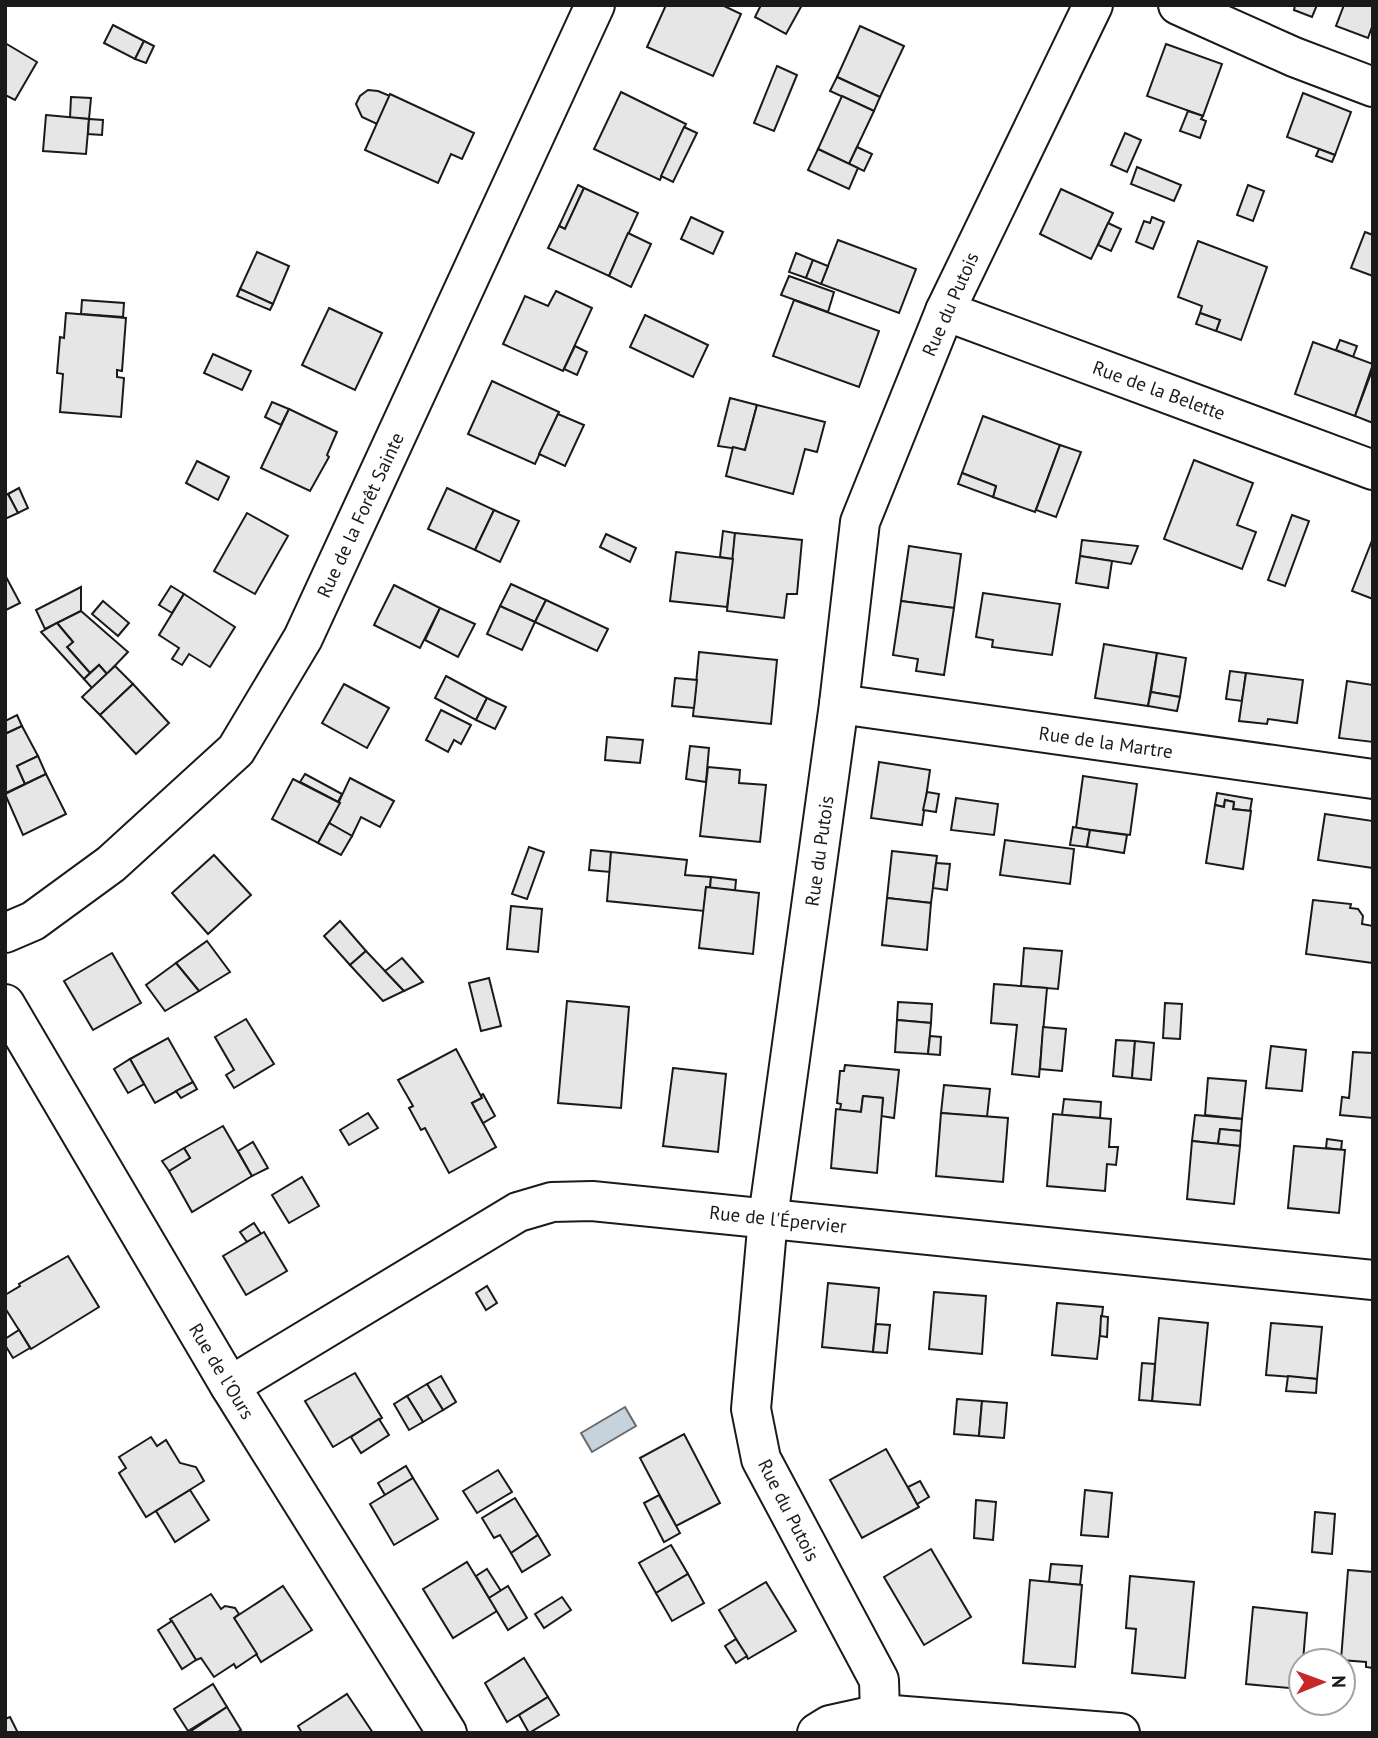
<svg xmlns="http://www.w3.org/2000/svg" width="1378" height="1738" viewBox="0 0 1378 1738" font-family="'PT Sans',sans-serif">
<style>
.water{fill:#c6d2dc;stroke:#6a6a6a;stroke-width:2}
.building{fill:#e6e6e6;stroke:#1a1a1a;stroke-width:2}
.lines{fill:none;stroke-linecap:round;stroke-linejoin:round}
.minor-casing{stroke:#1a1a1a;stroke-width:42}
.minor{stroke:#fff;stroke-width:38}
.labels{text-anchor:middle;stroke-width:5;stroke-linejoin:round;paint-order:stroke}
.street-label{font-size:19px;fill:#1a1a1a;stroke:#fff}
</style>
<rect width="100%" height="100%" fill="#fff"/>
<polygon class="water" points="625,1407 636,1426 592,1452 581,1433"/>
<g class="building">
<polygon points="666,5 722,5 741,14 713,76 647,47"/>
<polygon points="761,5 802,5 786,34 755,17"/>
<polygon points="1295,5 1317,5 1312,17 1294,10"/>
<polygon points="1344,5 1373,5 1373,24 1368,38 1336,26"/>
<polygon points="113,25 144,41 135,59 104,43"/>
<polygon points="860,26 904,46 880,97 837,77"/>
<polygon points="144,41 154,46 146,63 135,59"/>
<polygon points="5,43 37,62 15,100 5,95"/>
<polygon points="1166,44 1222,64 1203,116 1147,96"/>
<polygon points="777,66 797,75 774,131 754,123"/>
<polygon points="837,77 880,97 874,111 830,91"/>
<polygon points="368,90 378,91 390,96 377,124 362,117 356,104 360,96"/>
<polygon points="621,92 686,124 660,180 594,149"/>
<polygon points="1303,93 1351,112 1335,155 1287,137"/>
<polygon points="390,94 474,133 462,159 451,154 438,183 365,150"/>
<polygon points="842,96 874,111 849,164 818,149"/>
<polygon points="71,97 91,98 89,119 70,118"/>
<polygon points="1188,111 1203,116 1201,119 1206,121 1200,138 1180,131"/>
<polygon points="46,115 89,119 86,154 43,151"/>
<polygon points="89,119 103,120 102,135 88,134"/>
<polygon points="684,127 697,133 673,182 661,176"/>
<polygon points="1125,133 1141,140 1127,172 1111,165"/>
<polygon points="857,147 872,154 864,171 849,164"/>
<polygon points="818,149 858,168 849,189 808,170"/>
<polygon points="1319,149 1335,155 1332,162 1316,156"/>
<polygon points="1137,167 1181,185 1174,201 1131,184"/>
<polygon points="578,185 584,188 565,229 559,226"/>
<polygon points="1248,185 1264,191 1253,221 1237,215"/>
<polygon points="584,188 638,213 609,276 548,248 559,226 565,229"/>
<polygon points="1061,189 1113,213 1091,259 1040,234"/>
<polygon points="691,217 723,232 713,254 681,239"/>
<polygon points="1152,217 1164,222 1153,249 1136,242 1144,221 1150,223"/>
<polygon points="1108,223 1121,229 1111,251 1098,245"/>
<polygon points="1365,232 1373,235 1373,276 1351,268"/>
<polygon points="628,233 651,244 631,287 609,276"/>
<polygon points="838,240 916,269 899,313 821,284"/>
<polygon points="1198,241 1267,267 1241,340 1216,331 1220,320 1200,313 1202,306 1178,297"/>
<polygon points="257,252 289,266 273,304 240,289"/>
<polygon points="796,253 813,260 806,278 789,272"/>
<polygon points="813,260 828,266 821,284 806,278"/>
<polygon points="789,276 834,292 828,312 781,295"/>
<polygon points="240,289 273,304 270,310 237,296"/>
<polygon points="556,291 592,308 563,371 503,344 525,296 548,306"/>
<polygon points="82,300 124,303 123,317 81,314"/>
<polygon points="794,300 879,331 859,387 773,356"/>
<polygon points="329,308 382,333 355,390 302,365"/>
<polygon points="66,313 126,318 122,371 117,370 117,377 124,378 121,417 60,412 63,374 57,373 60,337 64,338"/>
<polygon points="1200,313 1220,320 1216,331 1196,324"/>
<polygon points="645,315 708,345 693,377 630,347"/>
<polygon points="1340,340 1357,346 1353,357 1336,350"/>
<polygon points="1313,342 1373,364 1355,416 1295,394"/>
<polygon points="575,346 587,352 577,375 564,369"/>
<polygon points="213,354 251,371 242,390 204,373"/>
<polygon points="1373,368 1373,423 1355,416"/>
<polygon points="492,381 559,412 535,464 468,434"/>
<polygon points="730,398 757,405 745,450 718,446"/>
<polygon points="272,402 289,409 281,425 265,417"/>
<polygon points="757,405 825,422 817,452 805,449 793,494 726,476 733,447 745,450"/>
<polygon points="289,409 337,432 327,455 329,457 310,491 261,468"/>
<polygon points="558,414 584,425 565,466 539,454"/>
<polygon points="983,416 1060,445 1035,512 993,497 996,486 962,473"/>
<polygon points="1060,445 1081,452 1056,517 1036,510"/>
<polygon points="1194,460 1253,483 1237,525 1256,532 1242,569 1164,539"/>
<polygon points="197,461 229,477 218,500 186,483"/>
<polygon points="962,473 996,486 993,497 958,484"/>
<polygon points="19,488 28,508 18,513 8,494"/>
<polygon points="447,488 494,510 475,550 428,529"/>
<polygon points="8,494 18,513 5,519 5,495"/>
<polygon points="494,510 519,521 500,562 475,550"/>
<polygon points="247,513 288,536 255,594 214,571"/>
<polygon points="1292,515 1309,521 1285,586 1268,580"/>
<polygon points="723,531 735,533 733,559 720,557"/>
<polygon points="735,533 802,540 797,594 787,594 784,618 727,611"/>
<polygon points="606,534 636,548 630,562 600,547"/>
<polygon points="1373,538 1373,599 1352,591"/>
<polygon points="1082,540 1138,546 1131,564 1080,556"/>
<polygon points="909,546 961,554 954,608 901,601"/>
<polygon points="676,552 733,559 727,607 670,601"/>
<polygon points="1080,556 1112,561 1108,588 1076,583"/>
<polygon points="5,575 20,603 6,610 5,609"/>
<polygon points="511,584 546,600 535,622 500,606"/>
<polygon points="394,585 440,608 420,648 374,625"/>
<polygon points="171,586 184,594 172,613 159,605"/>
<polygon points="81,587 81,611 45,629 36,610"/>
<polygon points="983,593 1060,604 1052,655 992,647 993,640 976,637"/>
<polygon points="184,594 235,627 210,667 189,654 182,665 172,659 179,648 159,635"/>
<polygon points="546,600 608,629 597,651 535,622"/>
<polygon points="103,601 129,623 118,636 92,614"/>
<polygon points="901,601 954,608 944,675 916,671 918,659 893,655"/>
<polygon points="500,606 535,622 522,650 487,634"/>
<polygon points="440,608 475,624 458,657 425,640"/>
<polygon points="81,611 128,652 107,674 99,665 90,673 67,647 73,642 57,623"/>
<polygon points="57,623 73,642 67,647 90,673 84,679 41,632"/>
<polygon points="1104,644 1157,653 1148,706 1095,698"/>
<polygon points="699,652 777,660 771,724 693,716"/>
<polygon points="1157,653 1186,658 1180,697 1151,692"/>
<polygon points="99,665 107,674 92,688 84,679"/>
<polygon points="115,666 133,684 100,715 82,697"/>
<polygon points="1230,671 1246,673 1242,701 1226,699"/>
<polygon points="1246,673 1303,680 1297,723 1268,719 1267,724 1239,721"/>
<polygon points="446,676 487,698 476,720 435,698"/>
<polygon points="675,678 697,680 694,708 672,706"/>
<polygon points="1347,681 1373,685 1373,742 1339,738"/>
<polygon points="133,684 169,723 136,754 100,715"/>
<polygon points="344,684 389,708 367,748 322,723"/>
<polygon points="1151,692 1180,697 1177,711 1148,706"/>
<polygon points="487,698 506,707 495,729 476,720"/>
<polygon points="441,710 471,725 461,744 454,740 448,752 426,740"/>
<polygon points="17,715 22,726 5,734 5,721"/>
<polygon points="22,726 38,756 17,766 25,784 6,793 5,734"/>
<polygon points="607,737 643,740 640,763 605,760"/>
<polygon points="690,746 709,748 706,782 686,779"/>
<polygon points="38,756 46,774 25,784 17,766"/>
<polygon points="879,762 930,770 922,825 871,818"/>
<polygon points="708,767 740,770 739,783 766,785 760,842 700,836"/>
<polygon points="46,774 66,814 23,835 5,794"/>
<polygon points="305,774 342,794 338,802 300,782"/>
<polygon points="1083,776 1137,784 1130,835 1076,828"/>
<polygon points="350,778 394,801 380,827 361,817 352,836 329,823"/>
<polygon points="293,779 340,803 318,843 272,819"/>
<polygon points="927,792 939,794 936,812 923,810"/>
<polygon points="1217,793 1252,799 1250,811 1233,809 1234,802 1225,800 1224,807 1215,805"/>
<polygon points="956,798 998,804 994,835 951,830"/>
<polygon points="1225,800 1234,802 1233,809 1251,811 1243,869 1206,863 1215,805 1224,807"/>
<polygon points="1325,814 1373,821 1373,868 1318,860"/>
<polygon points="329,823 352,836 341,855 318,843"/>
<polygon points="1073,827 1090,830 1087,847 1070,845"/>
<polygon points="1090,830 1127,835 1124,853 1087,847"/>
<polygon points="1005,840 1074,849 1070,884 1000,875"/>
<polygon points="529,847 544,852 527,899 512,894"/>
<polygon points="591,850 611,852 610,872 589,870"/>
<polygon points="892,851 937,856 931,903 887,898"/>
<polygon points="611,852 687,860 685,875 711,877 710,888 706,887 704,911 607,901"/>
<polygon points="214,855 251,895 208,934 172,893"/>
<polygon points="936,863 950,864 947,890 933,888"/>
<polygon points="711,877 736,880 735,891 710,888"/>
<polygon points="706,887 759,893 753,954 699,948"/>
<polygon points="887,898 931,903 927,950 882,945"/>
<polygon points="1313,900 1351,904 1350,908 1358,909 1363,916 1362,924 1373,926 1373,963 1306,954"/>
<polygon points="511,906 542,909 538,952 507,949"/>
<polygon points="340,921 366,951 350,965 324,936"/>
<polygon points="207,941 230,972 199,991 176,963"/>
<polygon points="1024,948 1062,951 1058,989 1021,986"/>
<polygon points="366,951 404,991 383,1001 350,965"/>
<polygon points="112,953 141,1003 93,1030 64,981"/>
<polygon points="402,958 423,982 404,991 385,971"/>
<polygon points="176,963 199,991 165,1011 146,985"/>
<polygon points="489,978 501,1026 481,1031 469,983"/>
<polygon points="994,984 1047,988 1039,1077 1012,1074 1017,1025 991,1023"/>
<polygon points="567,1001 629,1007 621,1108 558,1103"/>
<polygon points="898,1002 932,1004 931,1023 897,1020"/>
<polygon points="1165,1003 1182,1004 1180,1039 1163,1038"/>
<polygon points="246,1019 274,1064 234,1088 226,1075 234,1070 215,1037"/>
<polygon points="897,1020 931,1023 928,1054 895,1052"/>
<polygon points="1043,1027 1066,1029 1062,1071 1040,1069"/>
<polygon points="930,1036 941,1037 940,1055 928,1054"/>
<polygon points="168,1038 193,1082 155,1103 130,1059"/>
<polygon points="1116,1040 1135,1041 1132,1078 1113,1076"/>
<polygon points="1135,1041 1154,1043 1151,1080 1132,1078"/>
<polygon points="1271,1046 1306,1050 1302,1091 1266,1088"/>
<polygon points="456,1049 482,1098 472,1103 496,1147 449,1173 425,1128 421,1130 409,1108 413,1106 398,1080"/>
<polygon points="1353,1052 1373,1053 1373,1118 1340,1115 1342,1097 1349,1098"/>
<polygon points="130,1059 144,1084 128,1093 114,1069"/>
<polygon points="845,1065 899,1070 894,1118 881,1116 883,1098 863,1096 861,1112 840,1110 841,1104 837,1103 840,1071 844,1071"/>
<polygon points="673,1068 726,1074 718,1152 663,1146"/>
<polygon points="1208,1078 1246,1081 1242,1119 1205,1115"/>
<polygon points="193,1082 197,1089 181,1098 176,1091"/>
<polygon points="944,1085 990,1089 987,1117 941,1113"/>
<polygon points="483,1094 495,1116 483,1123 472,1103 482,1098 481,1095"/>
<polygon points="863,1096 883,1098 877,1173 831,1168 836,1109 861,1112"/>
<polygon points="1064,1099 1101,1102 1100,1118 1062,1115"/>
<polygon points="368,1113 378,1128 349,1145 340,1130"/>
<polygon points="941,1113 1008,1118 1003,1182 936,1176"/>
<polygon points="1053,1114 1111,1119 1109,1147 1118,1147 1116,1165 1107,1164 1105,1191 1047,1186"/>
<polygon points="1195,1115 1242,1119 1241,1131 1220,1129 1218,1144 1192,1141"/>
<polygon points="223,1126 252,1176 192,1212 169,1171 190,1158 184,1148"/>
<polygon points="1220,1129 1241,1131 1240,1146 1218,1144"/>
<polygon points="1327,1139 1342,1141 1341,1150 1326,1148"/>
<polygon points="1192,1141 1240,1146 1234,1204 1187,1199"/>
<polygon points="253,1142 268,1168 252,1176 238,1151"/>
<polygon points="1294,1146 1345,1150 1339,1213 1288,1208"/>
<polygon points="184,1148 190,1158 169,1171 162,1161"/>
<polygon points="302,1177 319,1206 289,1223 272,1195"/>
<polygon points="254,1223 261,1234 247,1242 240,1232"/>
<polygon points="264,1232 287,1271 246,1295 223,1256"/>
<polygon points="68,1256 99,1307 31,1349 5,1308 5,1295 20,1286 19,1284"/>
<polygon points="828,1283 879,1288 873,1352 822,1347"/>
<polygon points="487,1286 497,1303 486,1310 476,1293"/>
<polygon points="934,1292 986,1296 982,1354 929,1349"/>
<polygon points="1057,1303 1103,1307 1097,1359 1052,1355"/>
<polygon points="1101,1316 1108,1317 1107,1337 1100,1336"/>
<polygon points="1159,1318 1208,1323 1200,1405 1152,1401"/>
<polygon points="1271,1323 1322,1327 1317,1379 1266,1375"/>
<polygon points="876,1324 890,1325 887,1353 873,1352"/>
<polygon points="19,1330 30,1348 13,1358 5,1345 5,1339"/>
<polygon points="1142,1363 1155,1364 1152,1401 1139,1400"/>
<polygon points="355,1373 382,1418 333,1447 305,1401"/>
<polygon points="441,1376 456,1402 443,1410 427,1384"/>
<polygon points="1288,1376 1317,1379 1316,1393 1286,1391"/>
<polygon points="427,1384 443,1410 423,1422 407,1396"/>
<polygon points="407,1396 423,1422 409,1430 394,1404"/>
<polygon points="957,1399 982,1401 979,1436 954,1434"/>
<polygon points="982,1401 1007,1403 1004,1438 979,1436"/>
<polygon points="379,1419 389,1435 361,1453 351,1437"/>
<polygon points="684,1434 720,1503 676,1526 640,1458"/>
<polygon points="151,1437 157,1446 166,1440 180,1463 196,1467 204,1481 146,1517 119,1473 126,1468 119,1457"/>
<polygon points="886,1449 919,1507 862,1538 830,1480"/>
<polygon points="406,1466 413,1478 385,1495 378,1483"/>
<polygon points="498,1470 512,1492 477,1513 463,1491"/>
<polygon points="413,1478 438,1519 394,1545 370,1504"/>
<polygon points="920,1481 929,1497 917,1504 908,1487"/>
<polygon points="190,1490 209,1520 175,1542 156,1511"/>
<polygon points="1085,1490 1112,1493 1108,1537 1081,1535"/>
<polygon points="659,1495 680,1533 664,1542 644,1503"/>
<polygon points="515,1498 538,1535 511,1553 500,1535 494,1538 482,1518"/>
<polygon points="976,1500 996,1502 993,1540 974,1538"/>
<polygon points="1315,1512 1335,1514 1332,1554 1312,1552"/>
<polygon points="538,1535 550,1555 522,1572 511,1553"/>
<polygon points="671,1545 688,1574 656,1593 639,1563"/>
<polygon points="931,1549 971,1617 924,1645 884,1577"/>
<polygon points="467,1562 497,1611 453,1638 423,1589"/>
<polygon points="1051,1564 1082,1566 1080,1585 1049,1582"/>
<polygon points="487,1569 501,1591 489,1598 476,1576"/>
<polygon points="1348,1570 1373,1572 1373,1668 1366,1667 1366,1662 1341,1660"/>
<polygon points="688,1574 704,1603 672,1621 656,1593"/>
<polygon points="1130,1576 1194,1582 1185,1678 1132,1673 1136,1629 1126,1628"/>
<polygon points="1030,1580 1082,1585 1075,1667 1023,1663"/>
<polygon points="766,1582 796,1631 748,1659 719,1610"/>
<polygon points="283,1586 312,1630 261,1662 234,1618"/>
<polygon points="508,1586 527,1618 508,1630 489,1598"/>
<polygon points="211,1594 221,1609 225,1606 235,1608 239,1614 234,1618 257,1654 236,1668 234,1664 214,1677 201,1658 196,1660 170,1619"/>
<polygon points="562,1597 571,1610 544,1628 535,1614"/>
<polygon points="1253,1607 1307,1613 1303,1661 1301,1661 1300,1689 1246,1684"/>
<polygon points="172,1621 196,1660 182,1669 158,1630"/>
<polygon points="736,1639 747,1656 736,1663 725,1646"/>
<polygon points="524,1658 548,1697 507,1722 485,1683"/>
<polygon points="213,1684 227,1707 188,1731 174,1709"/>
<polygon points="347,1694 373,1733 302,1733 298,1726"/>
<polygon points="548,1697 559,1715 529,1733 519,1715"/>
<polygon points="227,1707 241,1730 236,1733 188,1733"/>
<polygon points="10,1717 18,1733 5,1733 5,1719"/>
</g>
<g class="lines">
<defs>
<g id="minor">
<polyline points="1178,5 1294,57 1373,87"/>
<polyline points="945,311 1373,470"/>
<polyline points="839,704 1373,779"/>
<polyline points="5,933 33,921 111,864 236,750 303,638 595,5"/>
<polyline points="5,1004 230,1386 447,1733"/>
<polyline points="230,1386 518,1212 552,1202 592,1201 1373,1280"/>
<polyline points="880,1714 879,1680 761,1459 751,1409 768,1218 839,704 860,522 945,311 1093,5"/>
<polyline points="817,1733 830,1725 880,1714 1120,1733"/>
</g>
</defs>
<use href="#minor" class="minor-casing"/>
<use href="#minor" class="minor"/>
</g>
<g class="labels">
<g class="street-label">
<text transform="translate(950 304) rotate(-66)" y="7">Rue du Putois</text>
<text transform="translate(1159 390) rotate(20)" y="7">Rue de la Belette</text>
<text transform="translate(360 515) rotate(-65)" y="7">Rue de la Forêt Sainte</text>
<text transform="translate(1106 742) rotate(8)" y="7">Rue de la Martre</text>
<text transform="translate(819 851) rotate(-82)" y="7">Rue du Putois</text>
<text transform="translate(778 1219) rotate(6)" y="7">Rue de l'Épervier</text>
<text transform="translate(222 1371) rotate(59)" y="7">Rue de l'Ours</text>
<text transform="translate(789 1510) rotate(63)" y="7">Rue du Putois</text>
</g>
</g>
<rect width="1378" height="1738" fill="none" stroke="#1a1a1a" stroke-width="14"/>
<g transform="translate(1322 1682) rotate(89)"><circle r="33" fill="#ffffff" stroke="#a3a3a3" stroke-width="2"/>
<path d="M0-5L12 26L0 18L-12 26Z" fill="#c62828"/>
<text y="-10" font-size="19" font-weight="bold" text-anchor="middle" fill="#1a1a1a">N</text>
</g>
</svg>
